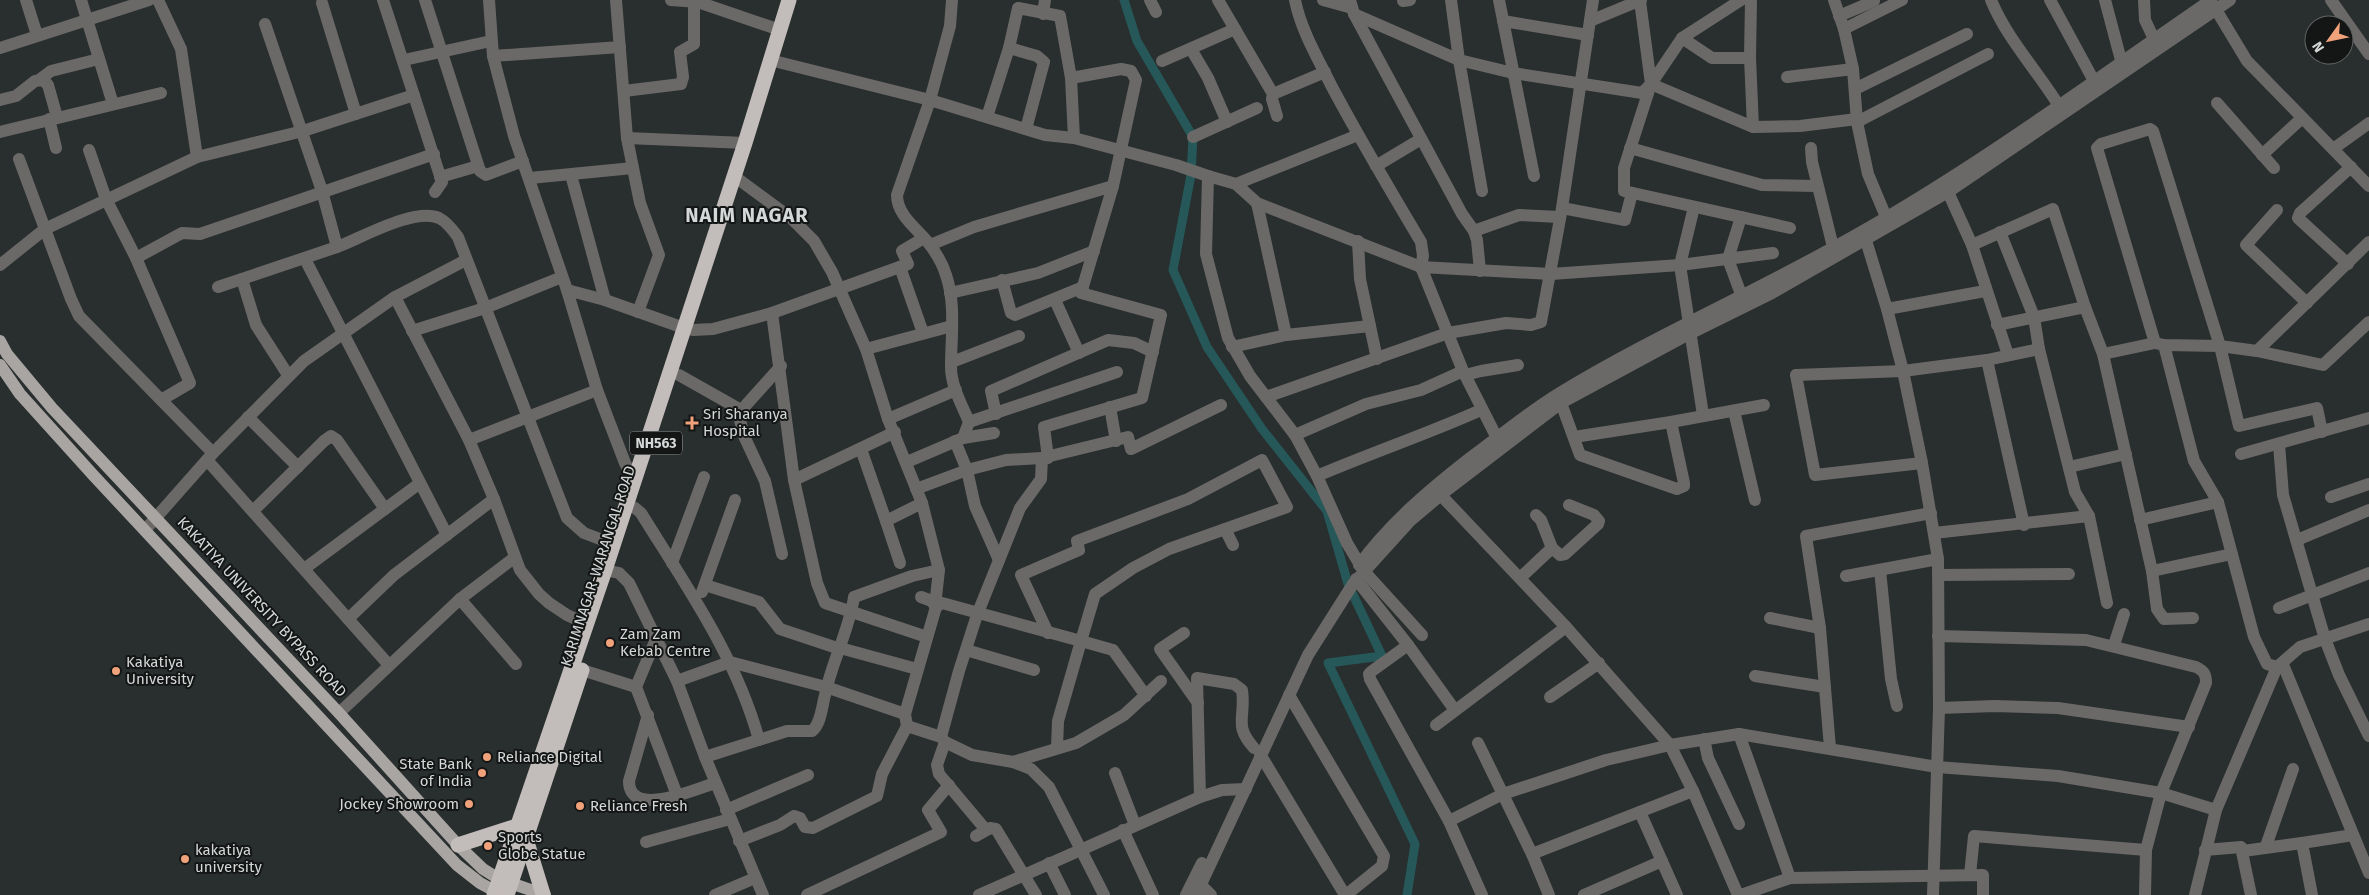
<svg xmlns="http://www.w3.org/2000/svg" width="2369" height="895" viewBox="0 0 2369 895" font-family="'Fira Sans',sans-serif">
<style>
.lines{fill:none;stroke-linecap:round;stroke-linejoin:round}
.canal{stroke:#265859;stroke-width:9}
.minor{stroke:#6b6968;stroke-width:12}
.major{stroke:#a9a5a3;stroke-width:12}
.highway{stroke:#c2bcba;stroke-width:15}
.poi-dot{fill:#f0a27a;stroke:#141616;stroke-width:2}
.labels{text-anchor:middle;stroke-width:4;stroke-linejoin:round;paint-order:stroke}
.shield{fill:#141616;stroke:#9b9e9e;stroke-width:1}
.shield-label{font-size:14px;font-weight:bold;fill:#d5d8d8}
.poi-label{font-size:15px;fill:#d5d8d8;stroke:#141616;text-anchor:start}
.street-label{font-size:15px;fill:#d5d8d8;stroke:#141616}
.district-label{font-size:20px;font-weight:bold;letter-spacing:1px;fill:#d5d8d8;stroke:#141616}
</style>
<rect width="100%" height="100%" fill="#292e2e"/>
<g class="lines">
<polyline class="canal" points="1124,0 1137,41 1193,137 1191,175 1173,270 1207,347 1262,429 1327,511 1348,584 1382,656 1328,663 1415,844 1407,895"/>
<g class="minor">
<polyline points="26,0 37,35"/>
<polyline points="81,0 113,104"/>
<polyline points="158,0 181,49 197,157"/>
<polyline points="383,0 442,182 435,192"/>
<polyline points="425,0 480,171 486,175 523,161"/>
<polyline points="489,0 493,56 514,136 567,290 597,390 625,463 628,469 636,475"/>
<polyline points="616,0 627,138 640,203 659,255 638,312"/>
<polyline points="671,0 698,2"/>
<polyline points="1150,0 1156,12"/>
<polyline points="1218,0 1273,94 1272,99 1277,116"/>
<path d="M1295,0C1301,30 1317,57 1331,85C1359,138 1390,190 1421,242L1423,256L1421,267L1463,371L1501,446"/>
<polyline points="1323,0 1352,8"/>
<polyline points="1350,0 1354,14 1462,214 1474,231 1477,240 1480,271"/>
<polyline points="1451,0 1459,60 1482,191"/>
<polyline points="1499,0 1534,176"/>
<polyline points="1741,0 1682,38 1651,84 1624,168 1624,191 1790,228"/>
<polyline points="1834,0 1844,29 1853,69 1857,122 1868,174 1886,217"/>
<path d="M1991,0C2007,39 2037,70 2059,106"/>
<polyline points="2050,0 2094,81"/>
<polyline points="2105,0 2122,64"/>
<polyline points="2144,0 2145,20 2154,39"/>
<polyline points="2331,0 2369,54"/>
<polyline points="1403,1 1410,0"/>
<polyline points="1640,1 1651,84"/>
<polyline points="322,3 356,114"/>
<polyline points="2212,3 2247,61 2369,186"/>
<polyline points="1043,14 1045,0"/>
<polyline points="1354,14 1459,60 1513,73 1642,93 1651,84"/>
<polyline points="1839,16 1874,1"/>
<polyline points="1503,21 1588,35"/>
<polyline points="1590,21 1641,0"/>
<polyline points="1844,29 1902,0"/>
<polyline points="1682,38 1712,58 1750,58"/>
<polyline points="0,48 149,0"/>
<polyline points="1009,48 1037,56 1044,62 1026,129"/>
<polyline points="1191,49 1208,78 1227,122"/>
<polyline points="493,56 620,47"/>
<polyline points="404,60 491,41"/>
<polyline points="770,60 930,100 1045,135 1074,138 1176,165 1208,176 1206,254 1228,338 1250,376 1295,435 1317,476 1347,543 1363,570 1422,635"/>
<polyline points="1162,61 1235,29"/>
<polyline points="1787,77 1853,69"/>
<polyline points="39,80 51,71 99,59"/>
<polyline points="1651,84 1753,127 1750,58 1751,0"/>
<polyline points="1855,89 1967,34"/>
<polyline points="624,91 681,84 683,77 680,52 694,44 694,6 698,2 780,30"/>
<polyline points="1273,94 1325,72"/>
<polyline points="0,100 16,96 35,81 43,80 48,85 57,117"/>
<polyline points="2217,103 2274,168"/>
<polyline points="987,117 1009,48 1018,8 1060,16 1071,78 1074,138"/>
<polyline points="49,119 56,148"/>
<polyline points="1857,122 1988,54"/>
<polyline points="1753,127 1800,126 1857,119"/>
<polyline points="0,132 161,93"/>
<polyline points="1193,137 1257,108"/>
<polyline points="627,138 745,143"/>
<polyline points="1630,148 1762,185 1817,186"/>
<polyline points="1811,148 1812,162 1833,247"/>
<polyline points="2333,149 2369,123"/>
<polyline points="89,150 106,199 136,258 190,383 161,400"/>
<polyline points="2262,155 2302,118"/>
<polyline points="19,159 71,299 79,316 213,453"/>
<polyline points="1376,166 1421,139"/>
<polyline points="571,175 605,300"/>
<polyline points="734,176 791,218 814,241 832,272 866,349 888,419 922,503 939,570 936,597"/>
<polyline points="1208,176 1236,184 1257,203 1421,267 1551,274 1680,265 1773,253"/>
<polyline points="440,177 478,166"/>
<polyline points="530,178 633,168"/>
<polyline points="1236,184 1358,135"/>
<polyline points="1948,192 1972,245 2008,355"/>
<polyline points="1257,203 1286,335"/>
<polyline points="1694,207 1680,265 1703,415"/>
<polyline points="1562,208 1625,220 1632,193"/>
<polyline points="2277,210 2246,245 2307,303"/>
<polyline points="1741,217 1728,259 1742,297"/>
<polyline points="1474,231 1519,215 1559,217"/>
<polyline points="2000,232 2034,317 2039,349"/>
<polyline points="1864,234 1887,309 1903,371 1922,463 1938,559 1939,708 1933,895"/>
<polyline points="1358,241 1360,279 1377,359"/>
<polyline points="930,245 974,227 1113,186"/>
<polyline points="1972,245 2053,209 2085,307 1997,325"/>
<path d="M337,247C361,238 415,207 439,218C447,222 453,230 458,237L567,518L584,533L613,544"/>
<polyline points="136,258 182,233 200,234 434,154"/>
<polyline points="305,259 447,535"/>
<polyline points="2348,264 2298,218 2300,213 2351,167"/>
<polyline points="0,265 45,229 197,157 303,131 414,95"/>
<polyline points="900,267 923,333"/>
<polyline points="242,279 256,325 288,375"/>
<polyline points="1002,280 1011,313 1015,315 1083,287"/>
<polyline points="218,287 337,247 322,191 265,24"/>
<polyline points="567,290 605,300 684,328"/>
<polyline points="950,293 1038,273 1094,251"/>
<polyline points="395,297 469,440 494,499 520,570 539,594 549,603 567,615 587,624"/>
<polyline points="1055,300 1079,353"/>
<polyline points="2085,307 2103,354 2152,571 2157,609 2164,619 2193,618"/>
<polyline points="1887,309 1985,291"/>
<polyline points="772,313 794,480 817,583 825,603 927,637"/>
<polyline points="693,330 713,329 772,313 908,264 902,251 924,238"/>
<polyline points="412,331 485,308 562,277"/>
<polyline points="2164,345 2194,461 2218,502 2254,637 2267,664 2277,667 2216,810 2195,895"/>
<polyline points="1232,347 1286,335 1370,326"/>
<polyline points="866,349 952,326"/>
<polyline points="2257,351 2369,242"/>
<polyline points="2103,354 2155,343"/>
<polyline points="1987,360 2024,525"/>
<polyline points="952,362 1019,336"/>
<polyline points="781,366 746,405 739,416 744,436 765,481 782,554"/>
<polyline points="679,375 741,410"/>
<polyline points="1465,375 1481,371 1518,365"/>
<polyline points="1266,397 1448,333 1506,323 1531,325 1541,322 1562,208 1593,0"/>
<polyline points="1561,403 1580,455 1677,489 1684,486 1684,483 1671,422 1764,405"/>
<polyline points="1110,407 1116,441"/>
<polyline points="1734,411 1755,500"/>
<polyline points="996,414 991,391 1108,340 1134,343 1153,352"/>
<polyline points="248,417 298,467"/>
<polyline points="888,419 956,390"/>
<polyline points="969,422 1117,372"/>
<polyline points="2322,432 2317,408 2239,426 2220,346 2153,131 2150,129 2101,144 2097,148 2155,343 2164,345 2220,346 2257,351 2323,365 2369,322"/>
<polyline points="1295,435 1366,404 1421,390 1463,371"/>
<polyline points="1574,437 1671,422"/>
<polyline points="963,438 994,433"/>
<polyline points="469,440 597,390"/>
<polyline points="955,441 967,470 975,506 999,560"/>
<polyline points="2279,444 2283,495 2325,639 2339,675 2369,736"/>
<polyline points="861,449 886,521 922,503"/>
<polyline points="2241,454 2369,418"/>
<polyline points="1048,458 1044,427 1142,398 1161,315 1081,293 1113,186 1136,80 1131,71 1121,69 1071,78"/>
<polyline points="207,460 388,664"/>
<path d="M907,462L963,438L969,422C962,405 951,386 951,367C951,337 956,304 946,275C943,265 936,253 930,245C918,229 897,216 897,195L930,100L950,26L952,0"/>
<polyline points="1922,463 1815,475 1796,375 1903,371 1987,360 2039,349 2075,492 2089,516 2107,603"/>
<polyline points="2069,467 2126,454"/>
<path d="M1317,476C1371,453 1427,434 1481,410"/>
<polyline points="794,480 895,432"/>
<polyline points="916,489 967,470 1006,460 1042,458"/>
<polyline points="1435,489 1566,627 1670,745 1693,791 1738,895"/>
<polyline points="2331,497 2369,484"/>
<path d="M635,508L641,513C686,586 736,656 759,740"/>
<polyline points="253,511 324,441 331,436 337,440 385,509"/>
<polyline points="1536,515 1541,520 1552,548"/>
<polyline points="2140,520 2218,502"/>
<polyline points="886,521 900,563"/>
<polyline points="1225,529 1233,545"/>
<polyline points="145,530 213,453 304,361 395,297 466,260"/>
<polyline points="1934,533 2089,516"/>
<polyline points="2297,540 2369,510"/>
<polyline points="672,563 704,477"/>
<path d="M1359,565C1390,523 1429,490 1470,458C1499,437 1527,413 1558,394C1656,334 1763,289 1863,231C1984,162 2096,79 2211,0"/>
<polyline points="304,569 420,483"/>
<polyline points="605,570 619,573 629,583 677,681 705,757 763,895"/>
<polyline points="1880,570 1891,679 1897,706"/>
<polyline points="2152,571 2232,554"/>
<polyline points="1938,575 2069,574"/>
<polyline points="1846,576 1938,559"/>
<polyline points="1520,578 1552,548 1560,555 1565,554 1598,524 1599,521 1594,515 1569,505"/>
<polyline points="1356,579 1408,645 1372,671 1369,674 1370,679 1449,821 1482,895"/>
<polyline points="705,585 759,602 780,629 840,649"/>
<polyline points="702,592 735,500"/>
<polyline points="921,597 932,601"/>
<polyline points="460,599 516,664"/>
<polyline points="933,603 936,607 942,603 1081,641 1058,721 1057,748"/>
<polyline points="2279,608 2369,573"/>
<polyline points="1770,618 1820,628"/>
<polyline points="348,619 394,575 494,499"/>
<polyline points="1048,633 1021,575 1079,550 1077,541 1188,499 1262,460 1287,507 1169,549 1133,568 1095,594 1081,641 1113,650 1146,696"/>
<polyline points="1184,633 1160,649 1198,703"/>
<path d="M1938,636L2086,640L2196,667C2204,671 2206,674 2206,683L2161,793L2146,850L2145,895"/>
<polyline points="656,639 636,687 677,795"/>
<polyline points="1408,645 1454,709"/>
<polyline points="2114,645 2124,614"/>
<polyline points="840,648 917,669"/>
<polyline points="966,650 1034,670"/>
<polyline points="2277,667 2284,667 2369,873"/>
<polyline points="2277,667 2300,647 2369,624"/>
<polyline points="582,670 636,687"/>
<polyline points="1755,676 1825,687"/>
<polyline points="677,681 730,662 826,687 905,714"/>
<polyline points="1289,695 1384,856 1382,866 1346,895"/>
<polyline points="1550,697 1599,663"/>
<polyline points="1939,708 1995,706 2058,708 2189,727"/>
<polyline points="339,713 460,599 514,558"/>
<path d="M648,715L629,781C629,819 696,789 715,783"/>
<polyline points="1436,725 1566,627"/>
<polyline points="907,726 941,737 945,742 972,755 1013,762 1076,743 1124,715 1161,681"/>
<polyline points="1739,734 1790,878"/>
<polyline points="941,737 959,671 977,615 1020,508 1041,479 1042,458 1128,437 1131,449 1221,405"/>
<polyline points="1704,739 1708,758 1739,824"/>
<polyline points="945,742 937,765 939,774 986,830"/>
<polyline points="1478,743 1532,854 1549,895"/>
<polyline points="1830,748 1820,628 1806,536 1931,513"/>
<polyline points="1260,754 1345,895"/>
<path d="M705,757L787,731H812C821,724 822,706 825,695C832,661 849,631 854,597L912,576L939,570"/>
<polyline points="1013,762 1031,769 1049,787 1104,895"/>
<polyline points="1115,773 1135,825"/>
<path d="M1200,797L1197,678L1234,684L1242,690C1246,718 1233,725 1254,748"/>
<polyline points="726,810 808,775"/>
<polyline points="1640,812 1677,895"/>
<polyline points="1449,821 1503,794 1606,760 1670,745 1739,734 1937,767 2058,776 2161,793 2216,810"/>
<polyline points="1123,830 1153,895"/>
<polyline points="976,836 990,828 996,829 1036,895"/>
<polyline points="739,841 780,825 794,816 800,818 805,827 813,828 877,796 882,774 907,726 905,714 936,607"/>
<polyline points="646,842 730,819"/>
<polyline points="2266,846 2293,769"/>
<polyline points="2205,850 2241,847 2251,895"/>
<polyline points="2243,851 2302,843"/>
<polyline points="1532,854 1693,791"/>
<polyline points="1049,863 1065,895"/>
<polyline points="1970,875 1974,836 2146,850"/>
<polyline points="1201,885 1211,895"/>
<polyline points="715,895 755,878"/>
<polyline points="807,895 941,832 928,810 949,785"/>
<polyline points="979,895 1200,797 1222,790 1246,789"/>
<polyline points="1186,895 1202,863"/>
<polyline points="1196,895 1308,655 1353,584 1410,521 1442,494 1561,403 1689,334 1772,293 1948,192 2230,0"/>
<polyline points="1584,895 1662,861"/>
<polyline points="1741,895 1790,878 1983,875 1983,895"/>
<polyline points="2312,895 2302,843 2353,835"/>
</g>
<g class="major">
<polyline points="0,341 7,354 52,408 339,713 458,845 483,869 499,879 545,895"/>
<polyline points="0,365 20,394 94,476 457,865 480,883 502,895"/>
</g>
<g class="highway">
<polyline points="526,839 543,894"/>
<polyline points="458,845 517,826"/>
<polyline points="494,895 605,570 745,143 789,0"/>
<polyline points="507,895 582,670"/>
</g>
</g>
<g class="poi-dot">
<path d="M689.5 415.5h5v5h5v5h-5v5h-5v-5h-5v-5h5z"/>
<circle cx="610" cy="643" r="5"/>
<circle cx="116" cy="671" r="5"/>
<circle cx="487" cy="757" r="5"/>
<circle cx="482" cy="773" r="5"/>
<circle cx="469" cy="804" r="5"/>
<circle cx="580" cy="806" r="5"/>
<circle cx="488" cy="846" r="5"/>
<circle cx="185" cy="859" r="5"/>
</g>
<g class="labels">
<rect class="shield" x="630" y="431.5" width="52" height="23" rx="4"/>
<g class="shield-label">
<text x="656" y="448">NH563</text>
</g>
<g class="poi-label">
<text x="703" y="419">Sri Sharanya<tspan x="703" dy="17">Hospital</tspan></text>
<text x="620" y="639">Zam Zam<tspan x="620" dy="17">Kebab Centre</tspan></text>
<text x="126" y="667">Kakatiya<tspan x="126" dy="17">University</tspan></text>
<text x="497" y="762">Reliance Digital</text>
<text x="472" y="769" text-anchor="end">State Bank<tspan x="472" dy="17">of India</tspan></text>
<text x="459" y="809" text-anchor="end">Jockey Showroom</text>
<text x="590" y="811">Reliance Fresh</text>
<text x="498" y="842">Sports<tspan x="498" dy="17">Globe Statue</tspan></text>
<text x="195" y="855">kakatiya<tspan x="195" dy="17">university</tspan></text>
</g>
<g class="street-label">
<text transform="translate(598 566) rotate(-72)" y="5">KARIMNAGAR-WARANGAL ROAD</text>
<text transform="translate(262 607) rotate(47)" y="5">KAKATIYA UNIVERSITY BYPASS ROAD</text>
</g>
<g class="district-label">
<text x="747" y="222">NAIM NAGAR</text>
</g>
</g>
<g transform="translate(2329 40) rotate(237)"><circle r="24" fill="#141616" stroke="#616464"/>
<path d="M0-4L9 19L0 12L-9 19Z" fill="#f0a27a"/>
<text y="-8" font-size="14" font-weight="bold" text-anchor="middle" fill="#d5d8d8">N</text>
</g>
</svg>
